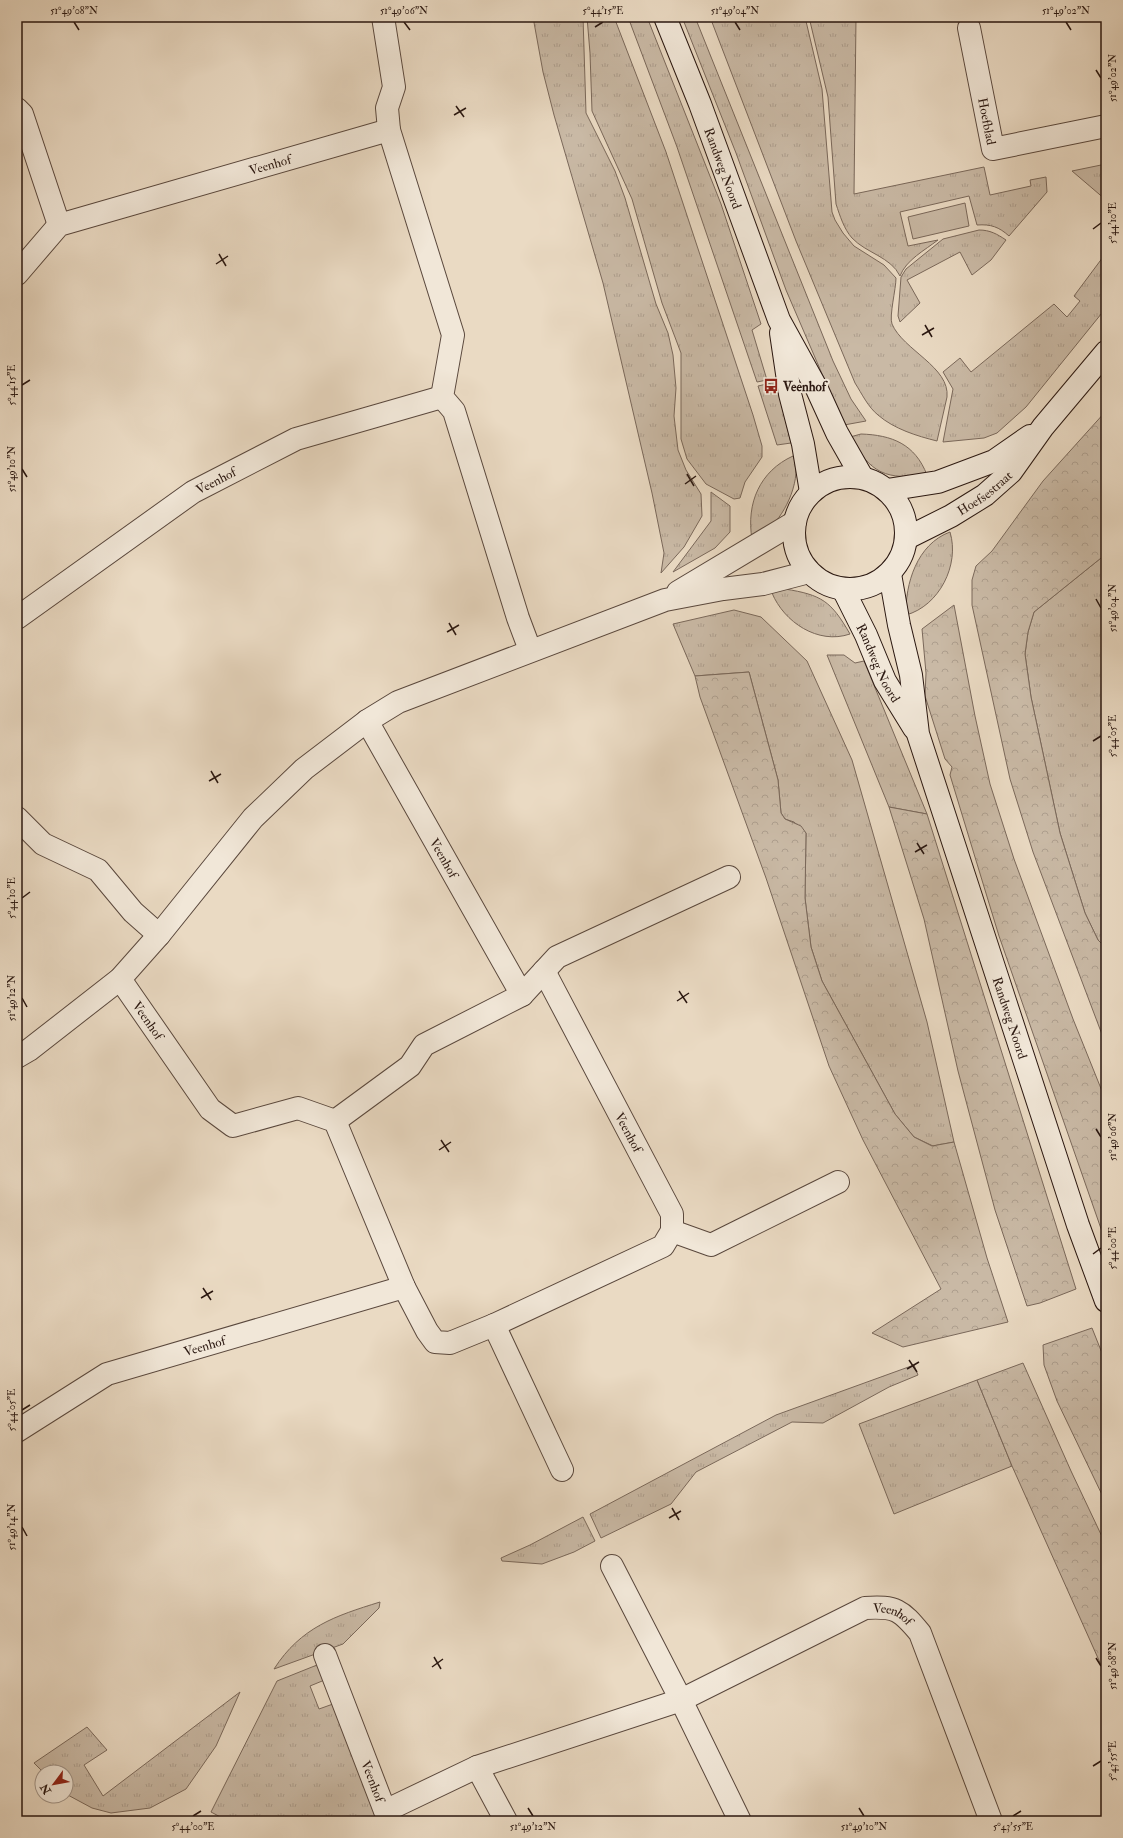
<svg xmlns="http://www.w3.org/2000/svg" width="1123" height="1838" viewBox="0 0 1123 1838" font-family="'IM FELL Double Pica',serif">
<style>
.grass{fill:url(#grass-tufts);stroke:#7a685a}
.forest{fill:url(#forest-crowns);stroke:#7a685a}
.garden{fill:#c9b9a5;stroke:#7a685a}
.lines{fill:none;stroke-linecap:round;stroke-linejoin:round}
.street-casing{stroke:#5a483d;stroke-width:24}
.secondary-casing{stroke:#2a1710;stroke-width:24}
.street{stroke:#f1e7d8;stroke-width:22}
.secondary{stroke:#f1e7d8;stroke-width:22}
.ticks{fill:none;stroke:#2a1710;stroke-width:1.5}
.labels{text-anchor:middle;stroke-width:4;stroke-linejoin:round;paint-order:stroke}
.street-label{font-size:13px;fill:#2a1710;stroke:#f1e7d8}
.poi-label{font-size:13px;font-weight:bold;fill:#2a1710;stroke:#f1e7d8;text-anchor:start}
.neatline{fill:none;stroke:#2a1710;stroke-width:1.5}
.ticks-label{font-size:10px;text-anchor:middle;fill:#2a1710}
</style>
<defs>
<pattern id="grass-tufts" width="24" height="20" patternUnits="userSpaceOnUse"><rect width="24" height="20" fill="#c9b9a5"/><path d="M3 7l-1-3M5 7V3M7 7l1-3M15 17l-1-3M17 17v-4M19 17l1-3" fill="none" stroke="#ad9e8d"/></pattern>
<pattern id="forest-crowns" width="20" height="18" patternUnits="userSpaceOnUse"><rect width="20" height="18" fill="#c9b9a5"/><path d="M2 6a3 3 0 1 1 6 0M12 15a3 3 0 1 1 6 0" fill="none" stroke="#ad9e8d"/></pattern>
</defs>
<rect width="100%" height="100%" fill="#eadac3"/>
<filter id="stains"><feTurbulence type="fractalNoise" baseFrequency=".005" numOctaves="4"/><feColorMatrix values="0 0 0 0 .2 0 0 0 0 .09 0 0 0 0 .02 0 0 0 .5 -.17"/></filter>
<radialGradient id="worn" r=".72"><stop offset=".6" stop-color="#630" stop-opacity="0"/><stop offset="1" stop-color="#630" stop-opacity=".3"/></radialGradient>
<g class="grass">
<polygon points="533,17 583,17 586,113 615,171 625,198 656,304 668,333 673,355 676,388 674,416 678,450 686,470 701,494 702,516 684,547 661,573 664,553 652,493 603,283 554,115 543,72"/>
<polygon points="587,17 614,17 666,152 753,415 762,446 762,457 745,482 740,498 734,499 706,484 687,459 681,439 681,353 662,303 632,199 592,111 590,53"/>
<polygon points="628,17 647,17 721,204 761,324 752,330 767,380 757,382 677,147"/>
<polygon points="682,17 695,17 833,361 851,399 866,421 844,425 786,290 736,153"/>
<path d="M710,17H805L822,89L832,212L835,220L843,233L854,246L884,265L896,278C896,289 889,316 892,324C903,350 950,367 947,397L937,441C917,436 894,429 878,415C868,407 862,394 855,383L796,241Z"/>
<path d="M809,17H856L854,194L984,167L990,195L1031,186L1030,180L1046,177L1047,192L1009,236C999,227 991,224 977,225L969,196L900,212L908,246L938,240C925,250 906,260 900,276C891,257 866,253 852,238C844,229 840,216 836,204L828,97Z"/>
<polygon points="1106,164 1106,200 1072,171"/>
<path d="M979,230C990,230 997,234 1006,240L991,260L972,275L960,252L907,280L920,303L900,322L898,316L901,277L906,269L943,239Z"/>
<polygon points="1106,253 1106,308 1026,407 997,433 984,438 943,442 953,389 943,372 960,358 971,372 1054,304 1067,317 1080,301 1074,296"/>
<polygon points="776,382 791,443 777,445 758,386"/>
<path d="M861,434C892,435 915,444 927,475C886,480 871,474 850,437Z"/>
<path d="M793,456C803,476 786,514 770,527C765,531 758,535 752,539C746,503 760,471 793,456Z"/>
<polygon points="711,492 730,506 730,532 715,548 673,572 711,521"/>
<path d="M950,532C960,565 939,606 906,615C905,584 917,544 950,532Z"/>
<polygon points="1106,554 1106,948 1098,940 1085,913 1060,833 1031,697 1025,654 1028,632 1034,612"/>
<path d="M785,589C822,595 831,601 850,634C818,645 784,622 772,593Z"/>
<polygon points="734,610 761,617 807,661 852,760 927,1022 954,1142 933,1146 914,1137 895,1114 822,981 811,947 805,898 806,833 794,822 785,819 781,813 778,780 749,672 695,676 673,624"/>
<polygon points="827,655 844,655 855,663 864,661 927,814 889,807"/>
<polygon points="914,1365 918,1375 889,1387 823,1423 792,1422 696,1472 671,1504 601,1538 590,1514 776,1415"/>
<polygon points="977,1380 1012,1466 894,1514 859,1424"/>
<polygon points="583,1517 595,1541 574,1552 542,1564 502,1561 501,1558 530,1545"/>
<path d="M380,1602L379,1608L343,1644L274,1669C301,1627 335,1616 380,1602Z"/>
<polygon points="322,1663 327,1679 310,1686 319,1709 333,1704 377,1821 228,1821 211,1812 277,1681"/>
<polygon points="240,1692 216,1746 186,1789 150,1808 111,1813 92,1808 66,1794 66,1772 43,1772 34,1763 87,1727 107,1750 84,1765 103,1796"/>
</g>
<g class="forest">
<polygon points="1106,411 1106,554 1034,612 1028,632 1025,654 1031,697 1060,833 1085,913 1098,940 1106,948 1106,1045 1033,852 1010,779 972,605 972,580 976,566 992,551 1043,481"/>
<polygon points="954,605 975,716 990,784 1014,859 1073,1019 1106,1101 1106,1243 999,936 950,775 952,767 945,759 925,696 926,673 922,629"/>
<polygon points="749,672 778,780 781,813 785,819 801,826 806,833 805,898 811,947 822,981 895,1114 914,1137 932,1146 954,1142 987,1258 1008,1322 903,1347 872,1333 941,1289 863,1140 829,1066 766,878 700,697 695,676"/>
<polygon points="889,807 927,814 1076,1289 1040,1303 1027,1306 995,1210 958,1071 924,919"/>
<polygon points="1092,1328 1106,1363 1106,1503 1057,1401 1044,1365 1043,1345"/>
<polygon points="1023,1363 1071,1471 1106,1545 1106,1676 1012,1466 977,1380"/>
</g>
<polygon class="garden" points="965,203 969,226 913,239 908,217"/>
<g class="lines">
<defs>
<g id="street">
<polyline points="383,17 394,87 387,108 389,130 453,335 442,397 454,411 518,618 530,650"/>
<path id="s1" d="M969,28L993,149L1106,126"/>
<polyline points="17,109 22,114 59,225"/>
<path id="s2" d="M17,274L59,225L389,130"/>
<polyline points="678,592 795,522"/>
<path id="s3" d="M17,618L193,492L296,439L442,397"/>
<path id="s4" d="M367,721L522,995"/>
<polyline points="17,818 43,844 98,870 133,912 159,935"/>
<path id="s5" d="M120,979L210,1109L233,1126L298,1108L335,1121L404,1287L427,1331L435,1342L450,1343L494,1325L663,1246L672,1231V1214L544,971"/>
<polyline points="17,1057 29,1050 120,979 159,935 253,818 304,769 367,721 398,702 665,600 723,589 763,584 809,572"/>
<polyline points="335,1121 410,1066 424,1045 522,995 557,957 729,877"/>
<polyline points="672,1231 711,1245 838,1182"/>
<polyline points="494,1325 562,1470"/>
<path id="s6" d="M17,1431L107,1374L404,1287"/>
<polyline points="612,1566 681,1700 740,1821"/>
<path id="s7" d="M325,1655L385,1811L477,1767L681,1700L865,1608C896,1606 901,1610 920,1633L991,1821"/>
<polyline points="477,1767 506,1821"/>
</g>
<g id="secondary">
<path id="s8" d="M665,17L700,104L779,320L816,387L837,433L862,477"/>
<polyline points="781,333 790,394 803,444 811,492"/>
<circle cx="850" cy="533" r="56"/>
<polyline points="887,490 938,482 994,461 1030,436"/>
<path id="s9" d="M907,538L951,516L985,495L1011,472L1043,427L1106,352"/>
<path id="s10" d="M890,574L899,625L911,675L918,734L1078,1225L1106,1301"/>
<path id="s11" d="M843,589L866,635L885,681L914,728"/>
</g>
</defs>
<use href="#street" class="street-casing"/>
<use href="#secondary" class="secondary-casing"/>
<use href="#street" class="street"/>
<use href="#secondary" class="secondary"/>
</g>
<path class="ticks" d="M74,22L79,30M404,22L410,30M735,22L740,30M1066,22L1071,30M595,27L603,22M1096,70L1101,78M456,106L464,117M454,115L466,108M1093,229L1101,223M219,254L226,266M216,264L228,256M925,325L932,337M922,335L934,328M22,385L30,380M22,469L27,477M687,474L694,486M685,484L696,476M1096,599L1101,608M449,623L456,635M447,632L459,625M1093,741L1101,736M211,771L218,783M209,781L221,774M917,843L924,854M915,852L927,845M22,898L30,892M679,991L687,1003M22,998L27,1007M677,1001L689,993M1096,1129L1101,1137M441,1140L449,1152M439,1150L451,1142M1093,1254L1101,1248M203,1288L211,1300M201,1298L213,1291M909,1360L917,1372M907,1369L919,1362M22,1410L30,1405M672,1508L679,1520M669,1518L681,1511M22,1527L27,1536M434,1657L441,1669M1096,1658L1101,1666M432,1667L443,1659M1093,1766L1101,1761M528,1808L533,1816M859,1808L864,1816M193,1816L201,1811M1013,1816L1021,1811"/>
<defs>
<symbol id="bus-bare" viewBox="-9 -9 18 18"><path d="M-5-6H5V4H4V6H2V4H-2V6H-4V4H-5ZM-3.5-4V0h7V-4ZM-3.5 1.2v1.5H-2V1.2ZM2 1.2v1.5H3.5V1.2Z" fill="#8f2418" stroke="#f1e7d8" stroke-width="2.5" paint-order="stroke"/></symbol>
</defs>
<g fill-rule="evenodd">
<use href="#bus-bare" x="760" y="375" width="22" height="22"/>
</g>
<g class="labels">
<g class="street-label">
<text dy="5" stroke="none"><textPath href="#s1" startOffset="95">Hoefblad</textPath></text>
<text dy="5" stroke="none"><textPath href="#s2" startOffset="284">Veenhof</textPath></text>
<text dy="5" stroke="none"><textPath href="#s8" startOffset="162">Randweg Noord</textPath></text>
<text dy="5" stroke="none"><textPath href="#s3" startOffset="242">Veenhof</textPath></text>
<text dy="5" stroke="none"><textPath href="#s9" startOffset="90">Hoefsestraat</textPath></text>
<text dy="5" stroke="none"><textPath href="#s11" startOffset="82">Randweg Noord</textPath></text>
<text dy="5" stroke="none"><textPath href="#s4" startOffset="157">Veenhof</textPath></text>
<text dy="5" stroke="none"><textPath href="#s10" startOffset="461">Randweg Noord</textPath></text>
<text dy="5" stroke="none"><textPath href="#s5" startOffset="50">Veenhof</textPath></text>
<text transform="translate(629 1132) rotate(62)" y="5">Veenhof</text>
<text dy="5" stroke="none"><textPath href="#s6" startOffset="208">Veenhof</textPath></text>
<text dy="5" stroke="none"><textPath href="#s7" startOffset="719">Veenhof</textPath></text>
<text dy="5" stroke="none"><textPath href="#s7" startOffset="135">Veenhof</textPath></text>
</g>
<g class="poi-label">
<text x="783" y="391">Veenhof</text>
</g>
</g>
<rect width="1123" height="1838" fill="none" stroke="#eadac3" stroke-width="44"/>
<g transform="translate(54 1784) rotate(238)"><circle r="19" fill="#f1e7d8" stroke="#a19488"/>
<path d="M0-3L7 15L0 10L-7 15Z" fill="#8f2418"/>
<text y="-6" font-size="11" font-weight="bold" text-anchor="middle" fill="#2a1710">N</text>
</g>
<rect x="22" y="22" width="1079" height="1794" class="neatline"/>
<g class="ticks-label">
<text x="74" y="14">51°49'08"N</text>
<text x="404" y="14">51°49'06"N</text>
<text x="603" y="14">5°44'15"E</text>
<text x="735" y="14">51°49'04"N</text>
<text x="1066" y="14">51°49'02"N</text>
<text transform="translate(1112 78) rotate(-90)" y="4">51°49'02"N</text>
<text transform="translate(1112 223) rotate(-90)" y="4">5°44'10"E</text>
<text transform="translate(11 385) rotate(-90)" y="4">5°44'15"E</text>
<text transform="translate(11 469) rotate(-90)" y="4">51°49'10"N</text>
<text transform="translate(1112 608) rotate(-90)" y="4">51°49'04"N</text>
<text transform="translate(1112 736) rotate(-90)" y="4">5°44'05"E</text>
<text transform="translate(11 898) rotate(-90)" y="4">5°44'10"E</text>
<text transform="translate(11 998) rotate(-90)" y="4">51°49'12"N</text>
<text transform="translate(1112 1137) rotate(-90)" y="4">51°49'06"N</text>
<text transform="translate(1112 1248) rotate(-90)" y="4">5°44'00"E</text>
<text transform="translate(11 1410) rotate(-90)" y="4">5°44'05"E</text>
<text transform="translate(11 1527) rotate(-90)" y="4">51°49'14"N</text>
<text transform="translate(1112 1666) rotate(-90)" y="4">51°49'08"N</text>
<text transform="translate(1112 1761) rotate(-90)" y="4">5°43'55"E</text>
<text x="193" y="1830">5°44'00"E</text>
<text x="533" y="1830">51°49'12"N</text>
<text x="864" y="1830">51°49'10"N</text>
<text x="1013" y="1830">5°43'55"E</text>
</g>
<rect width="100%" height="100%" filter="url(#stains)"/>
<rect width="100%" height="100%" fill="url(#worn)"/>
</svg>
